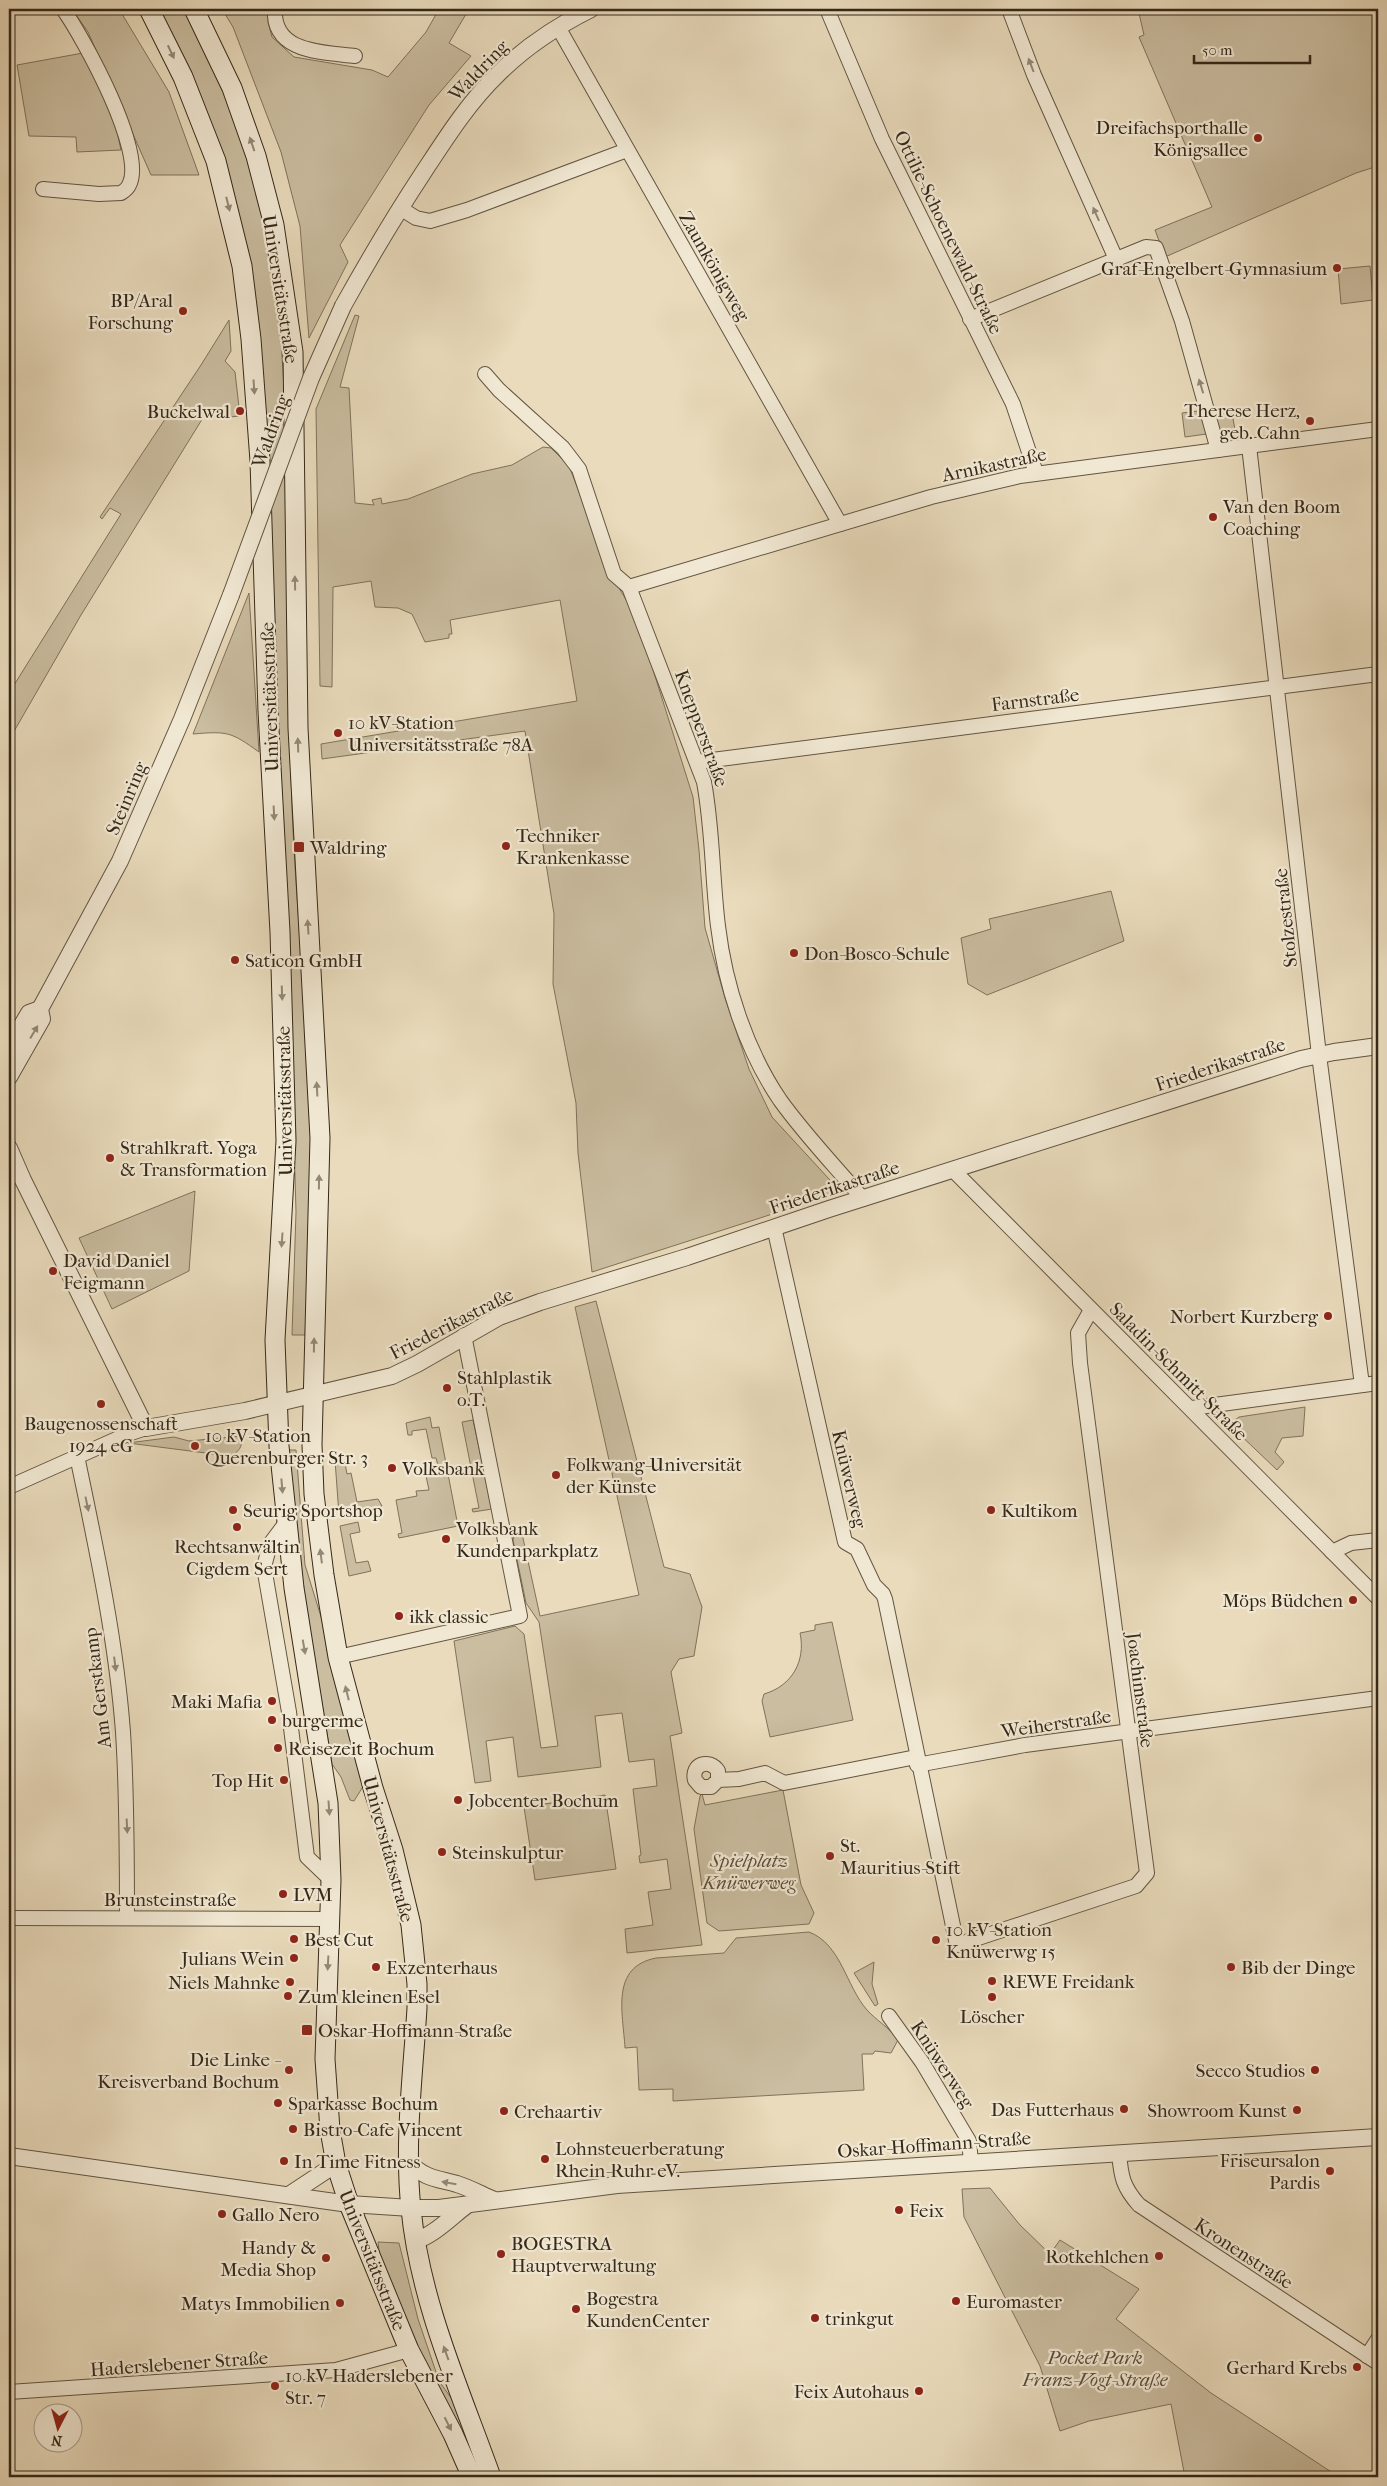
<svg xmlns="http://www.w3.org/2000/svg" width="1387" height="2486" viewBox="0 0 1387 2486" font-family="'IM FELL French Canon',serif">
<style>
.green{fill:#cabda0;stroke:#80725c}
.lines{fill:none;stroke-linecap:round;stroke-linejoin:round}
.minor-casing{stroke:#625542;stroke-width:16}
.tertiary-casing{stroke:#625542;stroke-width:18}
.secondary-casing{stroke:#352819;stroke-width:21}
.minor{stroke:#f1e8d3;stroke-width:14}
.tertiary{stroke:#f1e8d3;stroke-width:16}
.secondary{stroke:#f1e8d3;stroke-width:19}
.tertiary-bridge-casing{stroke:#625542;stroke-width:18;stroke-linecap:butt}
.tertiary-bridge{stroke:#f1e8d3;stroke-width:16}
.oneway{fill:#938876}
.poi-dot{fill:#8f2418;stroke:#f1e8d3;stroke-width:2}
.labels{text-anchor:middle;stroke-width:4.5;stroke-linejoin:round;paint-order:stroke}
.street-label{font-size:19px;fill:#352819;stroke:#f1e8d3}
.poi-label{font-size:19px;fill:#352819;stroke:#f1e8d3;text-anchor:start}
.park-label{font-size:19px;font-style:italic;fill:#5a4d3b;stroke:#f1e8d3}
</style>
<rect width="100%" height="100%" fill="#e9dbbc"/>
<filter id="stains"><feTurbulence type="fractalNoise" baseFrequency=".004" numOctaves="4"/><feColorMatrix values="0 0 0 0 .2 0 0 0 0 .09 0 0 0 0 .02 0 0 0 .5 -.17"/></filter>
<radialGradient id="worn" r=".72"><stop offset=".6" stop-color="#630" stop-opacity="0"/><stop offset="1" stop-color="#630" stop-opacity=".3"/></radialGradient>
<g class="green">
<polygon points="72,9 119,9 169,92 199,175 151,175 88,32"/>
<path d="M158,9H185C211,63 238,118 254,177C284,288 286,405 287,519C288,616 289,712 292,809C296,906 306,1002 310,1099C313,1178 311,1257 305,1335H292L296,1212L287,893L275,675L261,349L251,267L229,177L203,102Z"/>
<polygon points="222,9 269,9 268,22 272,37 294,57 372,70 388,77 426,32 439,9 469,9 449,43 471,56 429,105 340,245 348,262 309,338 300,226 281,152 233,27"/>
<polygon points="1138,9 1378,9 1378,166 1356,173 1165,257 1155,230 1212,207 1139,37 1144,35"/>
<polygon points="83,53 114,118 121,150 77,152 76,137 29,136 17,65"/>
<polygon points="1370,266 1373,300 1341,304 1338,269"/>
<polygon points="355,315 359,316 340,387 349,388 355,503 374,505 372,500 381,498 382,504 408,499 472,474 512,465 543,447 551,448 569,466 611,575 633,611 644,641 693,797 699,850 705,928 725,998 749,1069 772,1117 841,1192 592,1272 578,1153 576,1103 553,984 554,914 525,731 322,759 321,744 577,701 560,600 450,620 452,634 449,634 449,638 425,642 412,614 398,608 375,607 371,581 333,587 332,687 320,686 316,409"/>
<polygon points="229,320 231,351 225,361 235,372 240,416 219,418 206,413 81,615 9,740 9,693 121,514 110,508 102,519 100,517 201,365"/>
<polygon points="1231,407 1235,430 1185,437 1182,413"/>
<path d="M249,593L259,752C231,732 228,731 193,734Z"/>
<polygon points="1111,891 1124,941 987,995 968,984 961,938 991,929 989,919"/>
<polygon points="195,1191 189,1271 112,1309 79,1238"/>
<polygon points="596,1301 664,1567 690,1574 702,1607 694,1656 679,1659 671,1672 682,1733 670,1736 702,1945 627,1953 625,1929 653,1925 648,1892 671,1889 667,1859 640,1863 639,1856 641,1855 633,1789 657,1786 654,1759 629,1762 622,1713 595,1716 601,1767 518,1777 513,1737 486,1741 491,1781 475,1783 454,1641 515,1626 524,1634 541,1748 558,1746 539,1622 526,1603 513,1540 515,1532 521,1529 540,1616 639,1595 575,1307"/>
<polygon points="1305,1407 1303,1436 1282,1438 1275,1452 1284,1462 1277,1470 1233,1428 1235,1420 1239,1417"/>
<polygon points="430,1417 432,1428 439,1427 458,1526 399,1538 398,1534 402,1533 396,1500 417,1496 416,1491 429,1490 426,1476 440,1473 436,1458 432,1458 426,1429 412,1431 412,1435 408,1435 406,1423"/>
<polygon points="473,1420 492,1509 473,1512 472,1509 479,1508 462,1422"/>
<path d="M242,1436C242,1447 240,1452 229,1456L128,1443L174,1437L189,1441Z"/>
<polygon points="288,1450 296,1450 305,1565 322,1620 364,1785 354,1801 350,1800 341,1777 332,1764 298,1558"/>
<polygon points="341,1459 345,1463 347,1474 351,1473 357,1502 378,1499 382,1506 339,1515 335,1460"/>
<polygon points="358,1522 360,1532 350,1534 356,1563 368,1561 371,1571 349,1576 340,1526"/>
<path d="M832,1622L853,1720L770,1737L762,1701L764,1694C792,1686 806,1661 800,1633L815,1630V1625Z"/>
<polygon points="783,1790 801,1885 814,1913 809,1924 719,1931 707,1923 694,1829 700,1796 702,1794 705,1805"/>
<polygon points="605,1795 616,1869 535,1880 524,1807"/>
<path d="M809,1932C841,1944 846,1986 867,2010C877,2021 889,2027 898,2040L891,2053L875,2051L873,2054H862L864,2090L673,2101V2089L639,2090L637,2047L625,2048C623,2013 610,1967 656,1958L724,1953L736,1938Z"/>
<polygon points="874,1962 872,1984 878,2004 875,2006 854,1973"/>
<polygon points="990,2188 1020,2225 1050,2254 1060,2240 1139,2289 1116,2319 1211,2393 1339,2477 1185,2477 1171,2404 1089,2421 1060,2431 1040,2366 964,2217 962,2189"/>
<polygon points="378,2242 399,2243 418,2319 435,2369 439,2381 454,2402 470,2443 467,2444 419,2349 380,2259"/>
</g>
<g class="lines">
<defs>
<g id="minor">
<path d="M275,9C272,53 323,52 355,56"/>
<polyline points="827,9 882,139 1013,404 1036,473"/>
<polyline points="1009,9 1034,75 1116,259"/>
<polyline points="558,27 840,524"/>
<path d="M43,189L99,194L121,193C124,191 128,188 129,185C147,153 83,37 63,9"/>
<polyline points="400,208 416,218 430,221 467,210 627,150"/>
<polyline points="970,319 1146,247 1156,248 1182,321 1218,450"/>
<path d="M485,374L499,390L563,448L579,469L614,574L629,587L704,782C713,830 712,878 718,926C725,985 746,1050 780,1100C805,1135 835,1166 863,1199"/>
<polyline points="1249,446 1319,1055 1362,1385"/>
<polyline points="629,587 931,497 1020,476 1378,429"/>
<polyline points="697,762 1378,674"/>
<polyline points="953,1170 1378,1598"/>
<polyline points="774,1227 845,1542 857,1549 874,1585 883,1594 885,1599 957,1945 1136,1886 1147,1873 1080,1363 1078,1333 1091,1310"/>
<polyline points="1192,1408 1378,1383"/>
<path d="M77,1456C96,1547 116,1639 123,1732C127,1794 127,1856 127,1918"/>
<polyline points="9,1487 128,1434 146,1428"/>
<polyline points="285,1524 270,1544 264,1567 289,1712 307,1857 331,1880"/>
<polyline points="1332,1552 1351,1543 1378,1540"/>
<polyline points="338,1657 520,1616 464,1335"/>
<polyline points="917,1765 1025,1745 1378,1698"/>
<path d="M718,1780L711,1787H701L695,1780C691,1764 709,1758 718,1771V1780L739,1779L765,1773L784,1783L916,1757"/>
<polyline points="9,1918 330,1919"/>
<polyline points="889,2016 922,2062 969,2141 971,2162"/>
<path d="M1119,2153C1121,2177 1123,2187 1139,2205L1378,2363"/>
<polyline points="1367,2356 1378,2339"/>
<polyline points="9,2392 336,2370 409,2350"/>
</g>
<g id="tertiary">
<path d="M343,306C368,261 394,217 423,173C446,138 468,103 498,74C525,47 557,26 591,9"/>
<polyline points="9,1047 29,1013 40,1009"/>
<polyline points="9,1077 42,1019 40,1009 120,861 182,719 231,595"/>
<polyline points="9,1148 23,1180 146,1428 245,1411 392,1376 417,1364 499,1317 540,1302 687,1257 829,1209 1301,1059 1334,1052 1378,1046"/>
<polyline points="9,2156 349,2204 411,2208 439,2208 617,2185 1378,2137"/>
<path d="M408,2162C426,2179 435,2178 457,2184C470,2188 482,2195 494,2200"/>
<polyline points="289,2195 336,2164"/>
<path d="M415,2241C434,2235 450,2218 467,2205"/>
</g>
<g id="secondary">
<polyline points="149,9 183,77 216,161 242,266 251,339 260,461 268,711 280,932 286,1141 275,1340 279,1446 294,1588 328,1803 331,1880 325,2059 330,2130 336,2164 349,2204 409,2350 453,2434 472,2477"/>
<path d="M194,9L232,88L256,156L274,225L293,352L298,728L320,1138L312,1445L314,1494L324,1575L338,1657L373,1788L393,1850L411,1925L417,1984V2008C413,2075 404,2142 411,2209C420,2302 460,2390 491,2477"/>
</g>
</defs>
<use href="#minor" class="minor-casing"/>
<use href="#tertiary" class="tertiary-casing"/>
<use href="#secondary" class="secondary-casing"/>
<use href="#minor" class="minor"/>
<use href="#tertiary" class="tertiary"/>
<use href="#secondary" class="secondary"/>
<defs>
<polyline id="tertiary-bridge" points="231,595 311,378 343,306"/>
</defs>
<use href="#tertiary-bridge" class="tertiary-bridge-casing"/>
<use href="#tertiary-bridge" class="tertiary-bridge"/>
</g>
<defs><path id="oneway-solid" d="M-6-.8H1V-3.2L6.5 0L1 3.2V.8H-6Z" transform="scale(1.25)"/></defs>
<g class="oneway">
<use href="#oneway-solid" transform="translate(171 52) rotate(65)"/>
<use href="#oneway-solid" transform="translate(1031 65) rotate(-111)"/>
<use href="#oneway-solid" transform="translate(252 144) rotate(-109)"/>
<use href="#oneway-solid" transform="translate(228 204) rotate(76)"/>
<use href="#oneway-solid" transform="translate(1096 214) rotate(-114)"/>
<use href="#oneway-solid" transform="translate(1201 386) rotate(-107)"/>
<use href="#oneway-solid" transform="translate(254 387) rotate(86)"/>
<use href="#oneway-solid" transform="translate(295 583) rotate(-91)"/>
<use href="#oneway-solid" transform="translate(298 745) rotate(-92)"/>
<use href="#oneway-solid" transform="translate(274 813) rotate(87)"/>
<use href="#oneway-solid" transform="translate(308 927) rotate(-94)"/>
<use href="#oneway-solid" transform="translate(282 993) rotate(88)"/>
<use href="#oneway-solid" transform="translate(34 1032) rotate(-59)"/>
<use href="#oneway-solid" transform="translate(317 1089) rotate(-93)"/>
<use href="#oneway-solid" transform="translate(319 1182) rotate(-89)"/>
<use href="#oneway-solid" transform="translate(282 1240) rotate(94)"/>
<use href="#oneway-solid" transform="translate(314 1345) rotate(-89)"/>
<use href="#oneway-solid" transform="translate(282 1486) rotate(85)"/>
<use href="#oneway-solid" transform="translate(87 1504) rotate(78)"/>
<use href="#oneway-solid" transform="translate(321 1556) rotate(-97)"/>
<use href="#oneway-solid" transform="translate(304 1647) rotate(80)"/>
<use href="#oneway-solid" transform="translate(115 1664) rotate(83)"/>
<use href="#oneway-solid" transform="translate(347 1693) rotate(-104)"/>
<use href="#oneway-solid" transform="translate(329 1808) rotate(86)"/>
<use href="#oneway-solid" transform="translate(127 1826) rotate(87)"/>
<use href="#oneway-solid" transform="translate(328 1963) rotate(93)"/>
<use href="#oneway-solid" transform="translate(449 2183) rotate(-170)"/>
<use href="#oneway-solid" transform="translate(446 2353) rotate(-110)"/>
<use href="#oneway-solid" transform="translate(448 2424) rotate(63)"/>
</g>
<g class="poi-dot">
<circle cx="1258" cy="138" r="5"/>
<circle cx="1337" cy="268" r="5"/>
<circle cx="183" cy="311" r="5"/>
<circle cx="240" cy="411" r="5"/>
<circle cx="1310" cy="421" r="5"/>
<circle cx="1213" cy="517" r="5"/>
<circle cx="338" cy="733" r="5"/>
<circle cx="506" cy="846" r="5"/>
<rect x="293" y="841" width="12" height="12" rx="2.5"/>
<circle cx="794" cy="953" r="5"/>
<circle cx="235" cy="960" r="5"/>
<circle cx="110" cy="1158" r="5"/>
<circle cx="53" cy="1271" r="5"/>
<circle cx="1328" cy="1316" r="5"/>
<circle cx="447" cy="1388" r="5"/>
<circle cx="101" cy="1404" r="5"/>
<circle cx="195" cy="1446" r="5"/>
<circle cx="392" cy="1468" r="5"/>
<circle cx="556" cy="1475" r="5"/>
<circle cx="233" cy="1510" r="5"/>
<circle cx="991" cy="1510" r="5"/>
<circle cx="237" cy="1527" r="5"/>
<circle cx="446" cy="1539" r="5"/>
<circle cx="1353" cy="1600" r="5"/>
<circle cx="399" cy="1616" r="5"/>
<circle cx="272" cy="1701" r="5"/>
<circle cx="272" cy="1720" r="5"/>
<circle cx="278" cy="1748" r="5"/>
<circle cx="284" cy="1780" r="5"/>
<circle cx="458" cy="1800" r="5"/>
<circle cx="442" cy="1852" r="5"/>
<circle cx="830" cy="1856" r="5"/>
<circle cx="283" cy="1894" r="5"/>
<circle cx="294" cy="1939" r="5"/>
<circle cx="936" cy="1940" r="5"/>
<circle cx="294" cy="1958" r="5"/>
<circle cx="376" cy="1967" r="5"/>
<circle cx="1231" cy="1967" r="5"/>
<circle cx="992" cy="1981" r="5"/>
<circle cx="290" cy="1982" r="5"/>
<circle cx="288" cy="1996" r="5"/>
<circle cx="992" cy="1997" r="5"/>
<rect x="301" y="2024" width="12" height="12" rx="2.5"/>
<circle cx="289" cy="2070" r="5"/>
<circle cx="1315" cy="2070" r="5"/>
<circle cx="278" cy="2103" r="5"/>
<circle cx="1124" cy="2109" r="5"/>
<circle cx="1297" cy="2110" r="5"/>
<circle cx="504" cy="2111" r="5"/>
<circle cx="293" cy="2129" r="5"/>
<circle cx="545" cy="2159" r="5"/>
<circle cx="284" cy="2161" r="5"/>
<circle cx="1330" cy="2171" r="5"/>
<circle cx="899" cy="2210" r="5"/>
<circle cx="222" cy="2214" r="5"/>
<circle cx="501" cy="2254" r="5"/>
<circle cx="1159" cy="2256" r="5"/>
<circle cx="326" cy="2258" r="5"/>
<circle cx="956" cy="2301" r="5"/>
<circle cx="340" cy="2303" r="5"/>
<circle cx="576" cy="2309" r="5"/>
<circle cx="815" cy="2318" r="5"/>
<circle cx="1357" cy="2367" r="5"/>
<circle cx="275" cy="2386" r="5"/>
<circle cx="919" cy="2391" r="5"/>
</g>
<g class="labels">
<g class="street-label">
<text transform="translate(478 70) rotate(-46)" y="7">Waldring</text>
<text transform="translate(949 232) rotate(64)" y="7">Ottilie-Schoenewald-Straße</text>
<text transform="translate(715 266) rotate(60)" y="7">Zaunkönigweg</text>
<text transform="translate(281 289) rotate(81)" y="7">Universitätsstraße</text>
<text transform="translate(270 431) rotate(-70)" y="7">Waldring</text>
<text transform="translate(994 464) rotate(-12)" y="7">Arnikastraße</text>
<text transform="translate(269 697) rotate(-92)" y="7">Universitätsstraße</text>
<text transform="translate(1035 699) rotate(-7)" y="7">Farnstraße</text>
<text transform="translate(702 728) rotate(70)" y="7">Knepperstraße</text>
<text transform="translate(126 798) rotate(-67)" y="7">Steinring</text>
<text transform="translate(1285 918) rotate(-96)" y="7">Stolzestraße</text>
<text transform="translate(1220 1064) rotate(-18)" y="7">Friederikastraße</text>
<text transform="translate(284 1101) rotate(-91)" y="7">Universitätsstraße</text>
<text transform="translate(834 1187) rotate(-18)" y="7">Friederikastraße</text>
<text transform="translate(451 1323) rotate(-27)" y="7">Friederikastraße</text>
<text transform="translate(1179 1371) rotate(45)" y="7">Saladin-Schmitt-Straße</text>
<text transform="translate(850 1479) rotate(77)" y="7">Knüwerweg</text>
<text transform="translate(97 1688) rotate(-97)" y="7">Am Gerstkamp</text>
<text transform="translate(1141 1690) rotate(83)" y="7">Joachimstraße</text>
<text transform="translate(1056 1723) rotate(-8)" y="7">Weiherstraße</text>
<text transform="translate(389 1849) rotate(75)" y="7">Universitätsstraße</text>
<text x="170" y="1906">Brunsteinstraße</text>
<text transform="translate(943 2064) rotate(57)" y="7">Knüwerweg</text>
<text transform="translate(934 2144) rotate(-4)" y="7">Oskar-Hoffmann-Straße</text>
<text transform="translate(1244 2253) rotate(33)" y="7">Kronenstraße</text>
<text transform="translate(373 2260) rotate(68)" y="7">Universitätsstraße</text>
<text transform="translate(179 2363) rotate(-4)" y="7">Haderslebener Straße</text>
</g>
<g class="poi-label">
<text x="1248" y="134" text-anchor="end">Dreifachsporthalle<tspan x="1248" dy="22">Königsallee</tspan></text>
<text x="1327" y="275" text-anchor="end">Graf-Engelbert-Gymnasium</text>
<text x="173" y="307" text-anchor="end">BP/Aral<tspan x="173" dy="22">Forschung</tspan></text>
<text x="1300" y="417" text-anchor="end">Therese Herz,<tspan x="1300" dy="22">geb. Cahn</tspan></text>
<text x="230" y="418" text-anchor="end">Buckelwal</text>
<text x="1223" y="513">Van den Boom<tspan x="1223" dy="22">Coaching</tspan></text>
<text x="348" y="729">10 kV-Station<tspan x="348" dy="22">Universitätsstraße 78A</tspan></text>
<text x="516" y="842">Techniker<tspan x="516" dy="22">Krankenkasse</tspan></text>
<text x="310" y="854">Waldring</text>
<text x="804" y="960">Don-Bosco-Schule</text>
<text x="245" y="967">Saticon GmbH</text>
<text x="120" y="1154">Strahlkraft. Yoga<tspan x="120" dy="22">&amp; Transformation</tspan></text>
<text x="63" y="1267">David Daniel<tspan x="63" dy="22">Feigmann</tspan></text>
<text x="1318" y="1323" text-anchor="end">Norbert Kurzberg</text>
<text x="457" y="1384">Stahlplastik<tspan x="457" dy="22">o.T.</tspan></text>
<text x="101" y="1430" text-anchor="middle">Baugenossenschaft<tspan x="101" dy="22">1924 eG</tspan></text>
<text x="205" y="1442">10 kV-Station<tspan x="205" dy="22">Querenburger Str. 3</tspan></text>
<text x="566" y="1471">Folkwang-Universität<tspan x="566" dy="22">der Künste</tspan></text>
<text x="402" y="1475">Volksbank</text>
<text x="243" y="1517">Seurig Sportshop</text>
<text x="1001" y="1517">Kultikom</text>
<text x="456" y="1535">Volksbank<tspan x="456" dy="22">Kundenparkplatz</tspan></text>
<text x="237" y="1553" text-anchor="middle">Rechtsanwältin<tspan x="237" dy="22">Cigdem Sert</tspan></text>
<text x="1343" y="1607" text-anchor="end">Möps Büdchen</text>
<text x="409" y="1623">ikk classic</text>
<text x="262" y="1708" text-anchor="end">Maki Mafia</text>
<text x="282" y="1727">burgerme</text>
<text x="288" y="1755">Reisezeit Bochum</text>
<text x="274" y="1787" text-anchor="end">Top Hit</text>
<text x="468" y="1807">Jobcenter Bochum</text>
<text x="840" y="1852">St.<tspan x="840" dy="22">Mauritius-Stift</tspan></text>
<text x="452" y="1859">Steinskulptur</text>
<text x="293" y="1901">LVM</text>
<text x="946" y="1936">10 kV-Station<tspan x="946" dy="22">Knüwerwg 15</tspan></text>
<text x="304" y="1946">Best Cut</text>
<text x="284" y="1965" text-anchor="end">Julians Wein</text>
<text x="386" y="1974">Exzenterhaus</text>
<text x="1241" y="1974">Bib der Dinge</text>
<text x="1002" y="1988">REWE Freidank</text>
<text x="280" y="1989" text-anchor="end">Niels Mahnke</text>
<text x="298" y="2003">Zum kleinen Esel</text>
<text x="992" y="2023" text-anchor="middle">Löscher</text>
<text x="318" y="2037">Oskar-Hoffmann-Straße</text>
<text x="279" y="2066" text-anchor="end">Die Linke -<tspan x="279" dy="22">Kreisverband Bochum</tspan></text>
<text x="1305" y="2077" text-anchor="end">Secco Studios</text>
<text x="288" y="2110">Sparkasse Bochum</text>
<text x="1114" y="2116" text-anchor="end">Das Futterhaus</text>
<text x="1287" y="2117" text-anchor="end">Showroom Kunst</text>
<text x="514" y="2118">Crehaartiv</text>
<text x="303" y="2136">Bistro-Cafe Vincent</text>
<text x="555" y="2155">Lohnsteuerberatung<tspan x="555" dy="22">Rhein-Ruhr eV.</tspan></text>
<text x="1320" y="2167" text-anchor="end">Friseursalon<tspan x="1320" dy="22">Pardis</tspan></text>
<text x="294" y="2168">In Time Fitness</text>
<text x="909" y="2217">Feix</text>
<text x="232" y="2221">Gallo Nero</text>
<text x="511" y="2250">BOGESTRA<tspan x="511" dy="22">Hauptverwaltung</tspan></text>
<text x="316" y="2254" text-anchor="end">Handy &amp;<tspan x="316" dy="22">Media Shop</tspan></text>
<text x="1149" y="2263" text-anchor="end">Rotkehlchen</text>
<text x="586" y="2305">Bogestra<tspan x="586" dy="22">KundenCenter</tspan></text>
<text x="966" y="2308">Euromaster</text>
<text x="330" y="2310" text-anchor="end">Matys Immobilien</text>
<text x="825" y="2325">trinkgut</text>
<text x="1347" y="2374" text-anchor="end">Gerhard Krebs</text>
<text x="285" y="2382">10 kV Haderslebener<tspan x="285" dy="22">Str. 7</tspan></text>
<text x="909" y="2398" text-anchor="end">Feix Autohaus</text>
</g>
<g class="park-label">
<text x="749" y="1867">Spielplatz<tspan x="749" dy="22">Knüwerweg</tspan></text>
<text x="1095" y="2364">Pocket Park<tspan x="1095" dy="22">Franz-Vogt-Straße</tspan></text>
</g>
</g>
<rect width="1387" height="2486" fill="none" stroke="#e9dbbc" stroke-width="30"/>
<rect x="10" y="10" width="1367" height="2466" fill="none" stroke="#352819" stroke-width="2.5"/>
<rect x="15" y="15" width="1357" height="2456" fill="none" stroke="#352819"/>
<g transform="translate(58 2428) rotate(186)"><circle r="24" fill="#f1e8d3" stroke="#a69b89"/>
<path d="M0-4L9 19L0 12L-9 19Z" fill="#8f2418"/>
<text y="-8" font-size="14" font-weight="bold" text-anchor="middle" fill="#352819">N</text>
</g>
<path d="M1194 55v8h116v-8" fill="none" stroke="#352819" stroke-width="2.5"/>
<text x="1202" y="55" font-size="15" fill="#352819" stroke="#f1e8d3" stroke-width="4" paint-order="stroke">50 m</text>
<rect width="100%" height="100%" filter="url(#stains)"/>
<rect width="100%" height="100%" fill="url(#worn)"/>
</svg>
